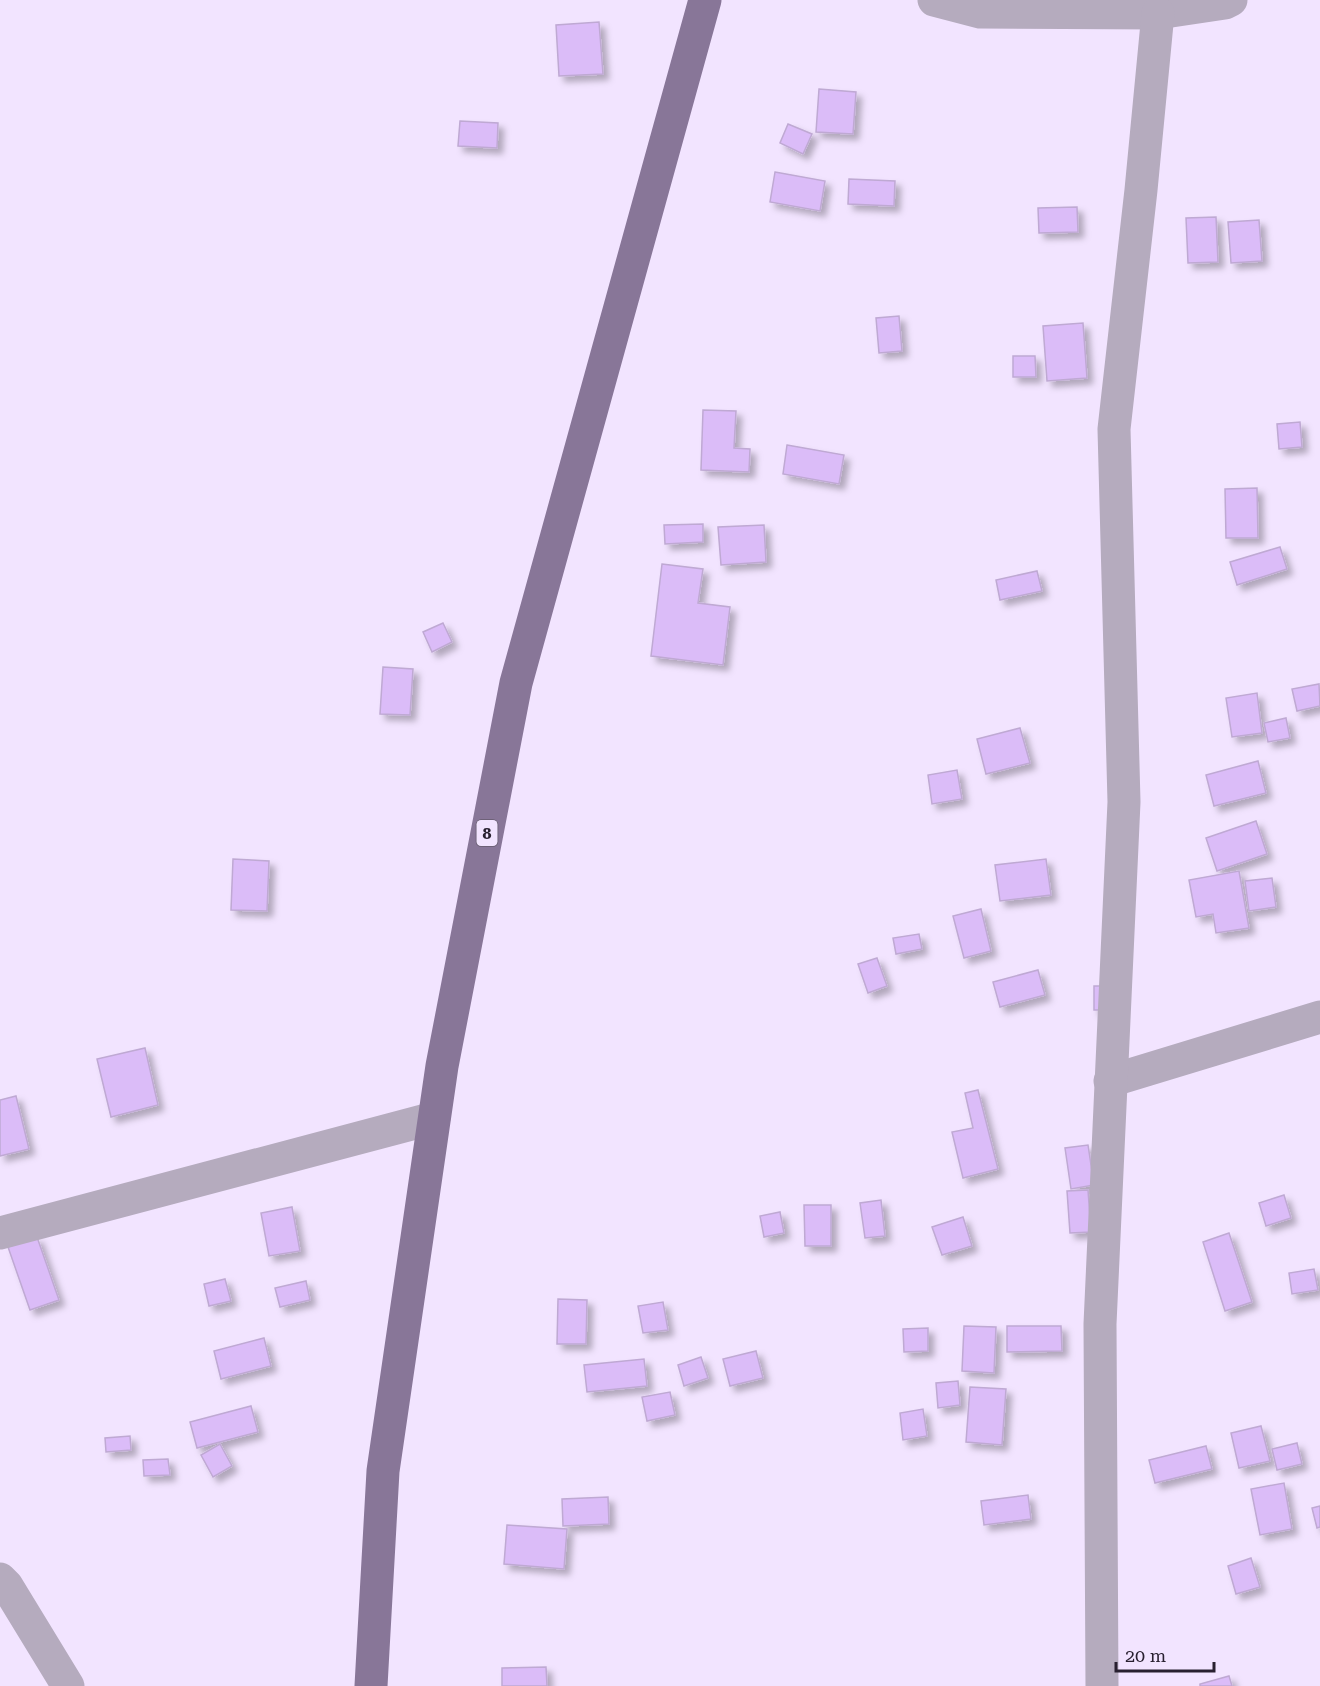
<svg xmlns="http://www.w3.org/2000/svg" width="1320" height="1686" viewBox="0 0 1320 1686" font-family="'Roboto Serif',serif">
<style>
.building{fill:#dbbcf8;stroke:#bfa9d3;stroke-width:1.5;filter:url(#shadow)}
.lines{fill:none;stroke-linecap:round;stroke-linejoin:round}
.minor{stroke:#b5abbe;stroke-width:33}
.major{stroke:#887698;stroke-width:33}
.labels{text-anchor:middle;stroke-width:5;stroke-linejoin:round;paint-order:stroke}
.shield{fill:#f2e4ff;stroke:#655b6e;stroke-width:1.5}
.shield-label{font-size:16px;font-weight:bold;fill:#292030}
</style>
<defs>
<filter id="shadow"><feDropShadow dx="5.5" dy="5.5" stdDeviation="3" flood-color="#0004"/></filter>
</defs>
<rect width="100%" height="100%" fill="#f2e4ff"/>
<g class="building">
<polygon points="599,22 603,74 559,76 556,25"/>
<polygon points="819,89 856,92 853,134 816,132"/>
<polygon points="460,121 498,123 497,148 458,146"/>
<polygon points="788,124 812,134 803,154 780,143"/>
<polygon points="775,172 825,181 820,211 770,202"/>
<polygon points="849,179 895,181 894,206 848,204"/>
<polygon points="1077,207 1078,232 1039,233 1038,208"/>
<polygon points="1216,217 1218,262 1188,263 1186,218"/>
<polygon points="1259,220 1262,261 1231,263 1228,222"/>
<polygon points="899,316 902,351 879,353 876,318"/>
<polygon points="1083,323 1087,378 1047,381 1043,326"/>
<polygon points="1013,356 1035,356 1036,377 1013,377"/>
<polygon points="703,410 736,411 734,448 750,449 749,472 701,470"/>
<polygon points="1300,422 1302,447 1279,449 1277,424"/>
<polygon points="787,445 844,455 839,484 783,474"/>
<polygon points="1257,488 1258,538 1226,538 1225,489"/>
<polygon points="703,524 703,542 665,544 664,525"/>
<polygon points="764,525 766,562 721,565 718,527"/>
<polygon points="1280,547 1287,569 1237,585 1230,562"/>
<polygon points="662,564 703,569 698,603 730,607 723,665 651,656"/>
<polygon points="1037,571 1042,591 1000,600 996,580"/>
<polygon points="443,623 452,642 432,652 423,632"/>
<polygon points="383,667 413,669 410,715 380,714"/>
<polygon points="1319,684 1320,706 1297,711 1292,689"/>
<polygon points="1257,693 1262,733 1232,737 1226,698"/>
<polygon points="1286,718 1290,738 1268,742 1264,723"/>
<polygon points="1020,728 1030,763 986,774 977,739"/>
<polygon points="1258,761 1266,793 1214,806 1206,775"/>
<polygon points="957,770 962,799 932,804 928,775"/>
<polygon points="1256,821 1267,854 1217,871 1206,838"/>
<polygon points="233,859 269,861 267,911 231,910"/>
<polygon points="1046,859 1051,895 1000,901 995,865"/>
<polygon points="1239,871 1249,928 1216,933 1213,914 1196,917 1189,880"/>
<polygon points="1272,878 1276,907 1249,911 1245,881"/>
<polygon points="981,909 991,951 964,958 953,916"/>
<polygon points="919,934 922,949 896,954 893,938"/>
<polygon points="877,958 887,986 868,993 858,964"/>
<polygon points="1038,970 1045,995 1000,1007 993,982"/>
<polygon points="1094,986 1113,986 1114,1010 1094,1010"/>
<polygon points="145,1048 158,1105 111,1117 97,1059"/>
<polygon points="978,1090 998,1169 963,1178 952,1132 973,1128 965,1093"/>
<polygon points="16,1096 29,1149 0,1156 0,1100"/>
<polygon points="1088,1145 1094,1185 1071,1189 1065,1148"/>
<polygon points="1088,1190 1091,1232 1070,1233 1067,1191"/>
<polygon points="1284,1195 1291,1218 1266,1226 1259,1203"/>
<polygon points="881,1200 885,1236 865,1238 860,1203"/>
<polygon points="804,1205 831,1205 831,1246 805,1246"/>
<polygon points="292,1207 300,1251 269,1256 261,1213"/>
<polygon points="780,1212 784,1233 764,1237 760,1216"/>
<polygon points="963,1217 972,1246 942,1255 932,1227"/>
<polygon points="1229,1233 1252,1302 1225,1311 1203,1242"/>
<polygon points="37,1237 59,1300 30,1310 8,1247"/>
<polygon points="1314,1269 1318,1290 1292,1294 1289,1273"/>
<polygon points="225,1279 231,1301 209,1306 204,1284"/>
<polygon points="306,1281 310,1300 280,1307 275,1288"/>
<polygon points="558,1299 587,1300 586,1344 557,1344"/>
<polygon points="663,1302 668,1330 643,1333 638,1306"/>
<polygon points="964,1326 996,1327 994,1373 962,1371"/>
<polygon points="1007,1326 1061,1326 1062,1351 1007,1352"/>
<polygon points="928,1328 928,1351 904,1352 903,1329"/>
<polygon points="264,1338 271,1366 221,1379 214,1351"/>
<polygon points="756,1351 763,1378 730,1386 723,1359"/>
<polygon points="701,1357 708,1378 684,1386 678,1365"/>
<polygon points="644,1359 647,1386 587,1392 584,1365"/>
<polygon points="958,1381 960,1405 938,1408 936,1383"/>
<polygon points="970,1387 1006,1389 1002,1445 966,1442"/>
<polygon points="670,1392 675,1415 647,1421 642,1397"/>
<polygon points="251,1406 258,1432 197,1448 190,1422"/>
<polygon points="923,1409 927,1436 903,1440 900,1413"/>
<polygon points="1261,1426 1270,1461 1239,1468 1231,1433"/>
<polygon points="130,1436 131,1450 106,1452 105,1438"/>
<polygon points="1297,1443 1302,1464 1277,1470 1272,1449"/>
<polygon points="220,1444 232,1466 213,1477 201,1455"/>
<polygon points="1206,1446 1212,1469 1155,1483 1149,1460"/>
<polygon points="168,1459 170,1475 144,1476 143,1460"/>
<polygon points="1284,1483 1292,1529 1260,1535 1251,1489"/>
<polygon points="1028,1495 1031,1519 984,1525 981,1501"/>
<polygon points="608,1497 609,1524 563,1526 562,1499"/>
<polygon points="1320,1506 1320,1527 1317,1528 1312,1508"/>
<polygon points="507,1525 567,1529 564,1569 504,1564"/>
<polygon points="1251,1558 1260,1587 1236,1594 1228,1566"/>
<polygon points="546,1667 547,1686 502,1686 502,1668"/>
<polygon points="1229,1676 1232,1686 1200,1686 1200,1684"/>
</g>
<g class="lines">
<g class="minor">
<polyline points="934,0 980,12 1158,13 1225,3 1231,0"/>
<polyline points="1110,1081 1320,1017"/>
<polyline points="0,1233 434,1118"/>
<polyline points="0,1579 7,1586 68,1686"/>
<polyline points="1102,1686 1100,1324 1124,802 1114,429 1141,190 1158,13"/>
</g>
<polyline class="major" points="371,1686 383,1471 442,1066 516,683 705,0"/>
</g>
<g class="labels">
<rect class="shield" x="476.5" y="820" width="21" height="26" rx="4.5"/>
<g class="shield-label">
<text x="487" y="839">8</text>
</g>
</g>
<path d="M1116 1662v9h98v-9" fill="none" stroke="#292030" stroke-width="3"/>
<text x="1125" y="1662" font-size="18" fill="#292030" stroke="#f2e4ff" stroke-width="4.5" paint-order="stroke">20 m</text>
</svg>
